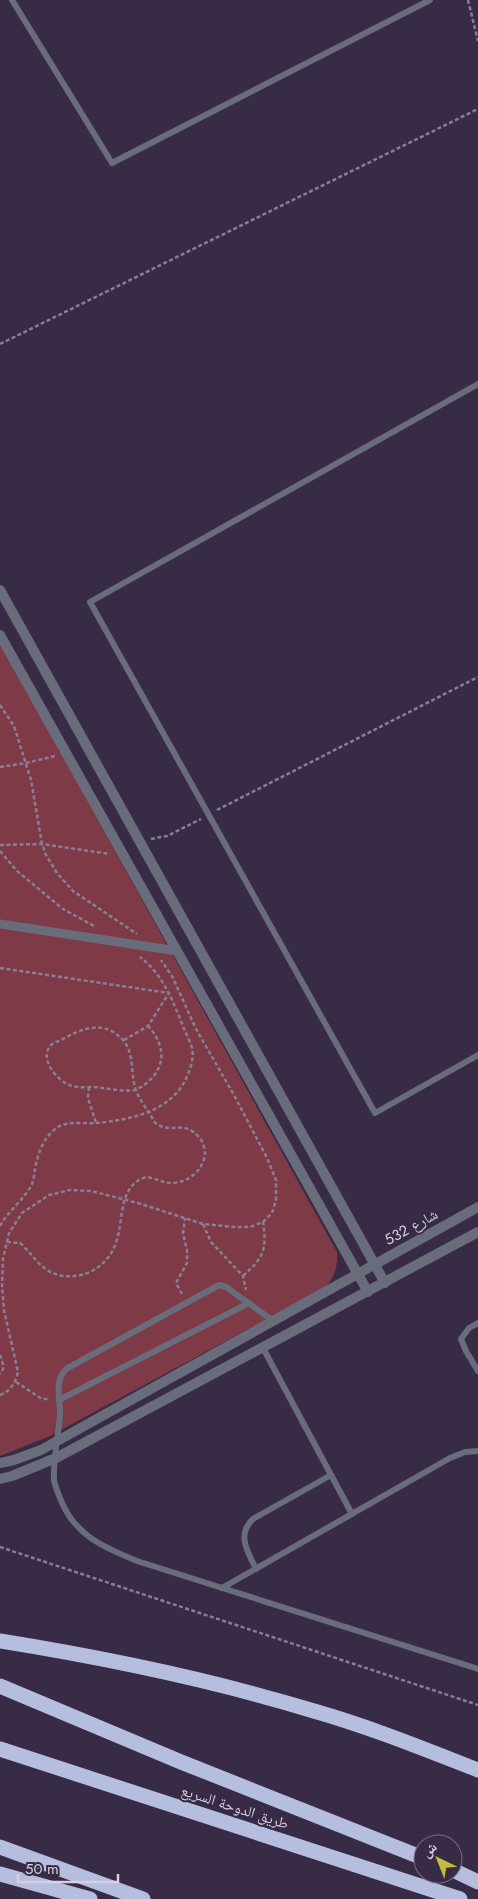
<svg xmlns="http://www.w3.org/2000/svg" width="478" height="1899" viewBox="0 0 478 1899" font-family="Jost,'Noto Naskh Arabic',sans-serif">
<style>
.green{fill:#7e3a47}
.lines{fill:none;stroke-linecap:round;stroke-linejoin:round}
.path{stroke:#897f94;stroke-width:2.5;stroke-dasharray:4 2.5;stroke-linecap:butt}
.service{stroke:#696d7b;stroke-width:6}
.pedestrian{stroke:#696d7b;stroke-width:9}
.minor{stroke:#696d7b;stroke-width:10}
.tertiary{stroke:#696d7b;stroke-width:10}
.motorway{stroke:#b5bedf;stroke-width:15}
.labels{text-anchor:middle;stroke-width:4;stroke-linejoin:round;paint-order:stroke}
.street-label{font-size:15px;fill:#d7d0e0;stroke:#382b45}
</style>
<rect width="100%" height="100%" fill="#382b45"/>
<path class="green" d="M0,643L337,1252C338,1266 335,1276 326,1287L48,1437L0,1456Z"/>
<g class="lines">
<g class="path">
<polyline points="468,0 478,41"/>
<polyline points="0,344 478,109"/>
<polyline points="0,705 14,726 31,780 42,844 46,855 57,873 73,891 137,934"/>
<polyline points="0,767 26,763 55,756"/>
<polyline points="217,810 478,677"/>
<polyline points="151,839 167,836 201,819"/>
<polyline points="0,845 42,844 110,854"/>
<polyline points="0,851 17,871 63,909 94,926"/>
<polyline points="0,968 169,993 148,1026 124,1040"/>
<polyline points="89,1087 88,1098 96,1123"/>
<polyline points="203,1224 211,1242 243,1276 246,1290"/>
<path d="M0,1226C8,1211 24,1200 32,1184C34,1180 34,1174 35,1169C38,1154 42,1140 55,1129C66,1120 82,1124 96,1123C131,1120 174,1111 188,1074C191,1067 194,1057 192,1048C191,1043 187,1036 185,1031C174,1004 164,975 140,957"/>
<path d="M7,1242L20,1243C31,1252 39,1268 53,1273C64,1278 79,1277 90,1272C136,1248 108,1200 139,1180C150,1173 159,1183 171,1183C188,1183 203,1171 205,1154C205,1149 203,1141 199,1137C183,1120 174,1133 158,1125C154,1123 153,1119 151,1116C146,1108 139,1099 136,1090C130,1074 135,1052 122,1039C103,1019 81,1029 61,1040C57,1042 54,1042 51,1045C38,1059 58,1082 72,1086C79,1088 87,1087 94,1087C108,1088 121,1092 136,1090C164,1075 170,1050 148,1026"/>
<path d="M243,1276C264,1257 267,1250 263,1222"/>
<polyline points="182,1294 176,1283 187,1263 187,1250 183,1234 185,1218"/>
<polyline points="0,1355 4,1367 0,1374"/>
<polyline points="16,1382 42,1399 49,1399"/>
<path d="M0,1395C10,1392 16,1382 18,1372L4,1310L2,1285L3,1259L9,1233L22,1213L49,1195L70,1190L91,1191L138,1203L203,1224L235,1227H250L263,1222L272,1213L276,1200V1180L267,1158L234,1095L196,1029L172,976L161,960"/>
<polyline points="0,1547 478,1705"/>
</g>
<g class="service">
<polyline points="12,0 112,163 430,0"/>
<polyline points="478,384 90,602 375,1113 478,1055"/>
<path d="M272,1320L226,1287L219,1285L66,1369C53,1384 61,1397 60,1416C58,1437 53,1459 54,1480C55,1486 58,1493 60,1498C74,1535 103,1547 137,1561L478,1669"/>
<polyline points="478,1323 469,1328 461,1339 466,1351 478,1371"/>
<polyline points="263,1348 352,1514"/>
<polyline points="59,1400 249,1303"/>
<path d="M256,1569C248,1552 236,1535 253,1519L331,1475"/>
<polyline points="222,1588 450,1458 465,1452 478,1451"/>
</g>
<polyline class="pedestrian" points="0,924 177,951"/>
<g class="minor">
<polyline points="0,590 385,1283"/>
<polyline points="0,635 368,1292"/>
</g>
<g class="tertiary">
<polyline points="0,1463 14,1460 41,1450 478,1207"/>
<polyline points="0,1479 12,1476 56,1458 478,1232"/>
</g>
<g class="motorway">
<path d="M0,1641C106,1658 212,1680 314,1711C370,1727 424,1749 478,1770"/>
<polyline points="0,1686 181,1762 423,1858"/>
<polyline points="0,1749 460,1899"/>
<polyline points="0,1847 143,1899"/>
<polyline points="453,1870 478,1882"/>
<polyline points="0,1874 90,1899"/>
</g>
</g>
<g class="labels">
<g class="street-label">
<text transform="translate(411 1227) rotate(-29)" y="5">شارع 532</text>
<text transform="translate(235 1807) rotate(18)" y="5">طريق الدوحة السريع</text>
</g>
</g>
<g transform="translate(438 1859) rotate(317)"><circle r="24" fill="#382b45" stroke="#786d83"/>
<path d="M0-4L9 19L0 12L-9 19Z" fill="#c5bc3d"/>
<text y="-8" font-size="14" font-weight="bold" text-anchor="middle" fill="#d7d0e0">ش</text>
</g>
<path d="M18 1874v8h100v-8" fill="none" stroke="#d7d0e0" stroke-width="2.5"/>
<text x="25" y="1874" font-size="15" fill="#d7d0e0" stroke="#382b45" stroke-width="4" paint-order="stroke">50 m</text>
</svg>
